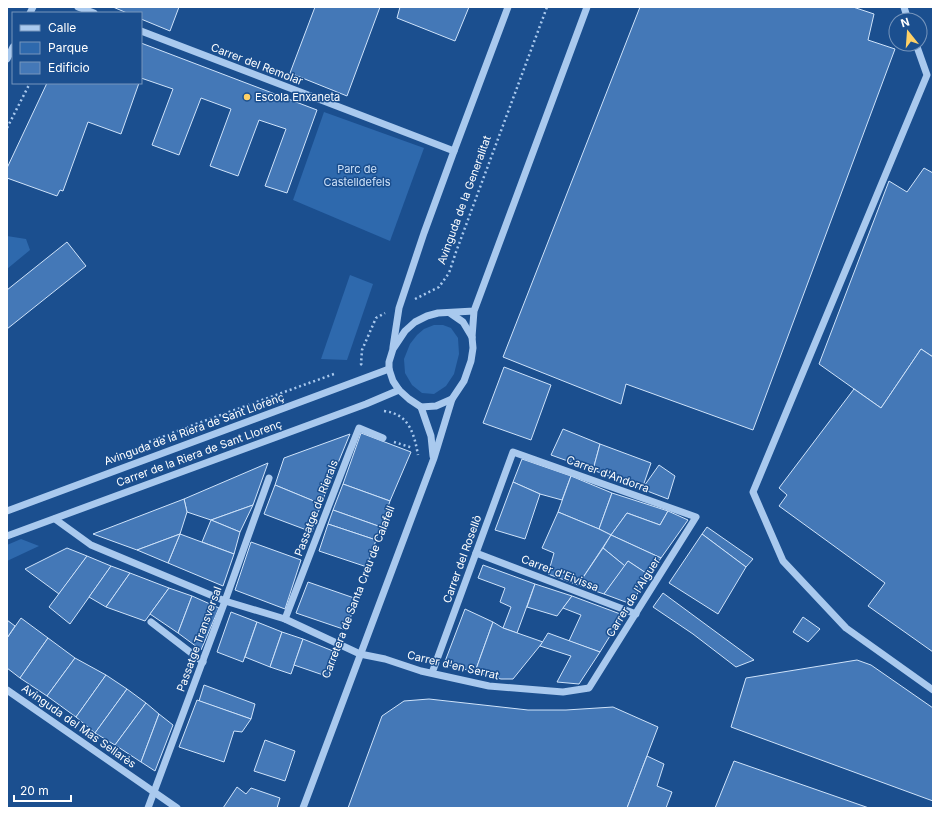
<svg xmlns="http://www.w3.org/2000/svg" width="940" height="815" viewBox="0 0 940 815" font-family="Inter,sans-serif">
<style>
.green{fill:#2e69ad}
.building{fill:#4478b7;stroke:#cfe3fa}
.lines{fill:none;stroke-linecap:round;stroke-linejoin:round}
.path{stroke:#a9c9ee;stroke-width:2.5;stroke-dasharray:2 3;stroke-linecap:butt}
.minor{stroke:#a9c9ee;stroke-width:7}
.poi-dot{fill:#ffd166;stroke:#1b4f8f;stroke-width:1.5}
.labels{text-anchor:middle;stroke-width:3;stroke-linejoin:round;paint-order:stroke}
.street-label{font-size:11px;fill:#fff;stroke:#1b4f8f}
.poi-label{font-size:11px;fill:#fff;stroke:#1b4f8f;text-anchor:start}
.park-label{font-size:11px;fill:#cfe3fa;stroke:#1b4f8f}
</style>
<rect width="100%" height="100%" fill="#1b4f8f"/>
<g class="green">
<polygon points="324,112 424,148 390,241 293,200"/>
<polygon points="7,236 26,239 30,250 7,269"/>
<polygon points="350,275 373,284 347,360 321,359"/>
<polygon points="434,325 443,325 451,328 458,338 459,354 454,374 446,386 434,394 422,393 412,385 405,373 404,359 410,344 417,335 424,329"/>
<polygon points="21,539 39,546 7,561 7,545"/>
</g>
<g class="building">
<polygon points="113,7 179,7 170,31 141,19 141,13 127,13"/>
<polygon points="315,7 380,7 347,96 290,73"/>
<polygon points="400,7 469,7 455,41 397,18"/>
<polygon points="640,7 853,7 874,14 868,40 895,49 753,430 626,384 621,404 503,357"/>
<polygon points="141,43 317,110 287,193 265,186 286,129 259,120 238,176 210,166 231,109 201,98 179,155 152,145 173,89 141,78"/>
<polygon points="47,83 139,83 121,134 88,122 63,191 60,190 57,196 7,178 7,168"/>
<polygon points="924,168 933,173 933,357 921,349 881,408 819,364 889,181 907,192"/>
<polygon points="67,242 86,266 7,329 7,290"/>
<polygon points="921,349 933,357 933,652 868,606 885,583 779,506 787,495 779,488 854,389 881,408"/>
<polygon points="504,367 551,385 531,440 483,423"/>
<polygon points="563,429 600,444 593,470 551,455"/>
<polygon points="361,433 411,452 390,501 343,484"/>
<polygon points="350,434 321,504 275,485 284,458"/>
<polygon points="600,444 651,463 642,489 593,470"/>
<polygon points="522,459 571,476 562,500 540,494 513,482"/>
<polygon points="268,463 253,505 211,520 187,512 184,499"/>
<polygon points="659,465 675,476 668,499 642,489"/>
<polygon points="571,476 612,493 599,529 558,512"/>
<polygon points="513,482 540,494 525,539 495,530"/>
<polygon points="343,484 390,501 381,527 333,510"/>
<polygon points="275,485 321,504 312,532 264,514"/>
<polygon points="612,493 668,511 660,525 627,513 611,535 599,529"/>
<polygon points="184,499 187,512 180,534 137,550 93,534"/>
<polygon points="253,505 240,532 211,520"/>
<polygon points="333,510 381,527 376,540 328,524"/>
<polygon points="668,511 688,520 661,558 611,535 627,513 660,525"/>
<polygon points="558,512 599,529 611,535 578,585 548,574 554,553 542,548"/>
<polygon points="211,520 240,532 234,554 202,542"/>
<polygon points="328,524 376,540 367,567 319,551"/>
<polygon points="707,527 753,559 746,567 702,534"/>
<polygon points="180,534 234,554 223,586 168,563"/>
<polygon points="180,534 168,563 137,550"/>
<polygon points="702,534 746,567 718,614 669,583"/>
<polygon points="611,535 661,558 649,575 628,561 625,566 603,548"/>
<polygon points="251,542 301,560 285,609 235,590"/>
<polygon points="67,548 87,556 59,594 25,569"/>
<polygon points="603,548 625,566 604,594 578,585"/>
<polygon points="87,556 111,566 70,624 49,607"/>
<polygon points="628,561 649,575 631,604 604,594"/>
<polygon points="483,565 535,584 517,633 503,628 511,607 500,602 505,588 478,578"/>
<polygon points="111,566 130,573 106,607 89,597"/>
<polygon points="130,573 169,588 145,621 106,607"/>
<polygon points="308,582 357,599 346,630 296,613"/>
<polygon points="535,584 572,596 557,616 527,607"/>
<polygon points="169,588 192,596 178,633 150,614"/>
<polygon points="663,593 754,660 736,667 693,634 653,607"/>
<polygon points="192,596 219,608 201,650 178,633"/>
<polygon points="572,596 623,615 600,652 569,641 581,615 563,608"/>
<polygon points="465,609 493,622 475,672 444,664"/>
<polygon points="231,612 257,622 243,662 217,652"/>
<polygon points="803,617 820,629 808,642 793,632"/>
<polygon points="21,618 48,638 20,678 7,668 7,638"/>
<polygon points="7,620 15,626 7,638"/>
<polygon points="257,622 282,632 270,667 245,657"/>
<polygon points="493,622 503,628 543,642 513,679 501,679 475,672"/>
<polygon points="282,632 303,639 291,674 270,667"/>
<polygon points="548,633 600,652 579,684 557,682 571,656 540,646"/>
<polygon points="48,638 75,658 47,696 20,678"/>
<polygon points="303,639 338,653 329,677 294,665"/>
<polygon points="75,658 106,675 76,717 47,696"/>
<polygon points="857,660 871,665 933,708 933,801 731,727 746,678"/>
<polygon points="106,675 127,689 95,733 76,717"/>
<polygon points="204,685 255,704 251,719 199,701"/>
<polygon points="127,689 146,703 115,745 95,733"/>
<polygon points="429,699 528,710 566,710 613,707 658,727 627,808 348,808 382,716 404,701"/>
<polygon points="197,700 251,719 242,732 234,731 224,762 179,747"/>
<polygon points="146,703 159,714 141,762 115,745"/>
<polygon points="159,714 173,725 155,771 141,762"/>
<polygon points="265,740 295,751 285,781 254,771"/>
<polygon points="647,756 664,764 657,786 672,792 666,808 627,808"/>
<polygon points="734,761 869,808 715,808"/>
<polygon points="237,787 246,794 251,788 280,798 277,808 223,808"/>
</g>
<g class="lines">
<g class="path">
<polyline points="7,128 30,83"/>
<polyline points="415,299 439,287 449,273 456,252 547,7"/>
<polyline points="362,365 361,364 362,350 376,318 385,313"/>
<path d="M384,411C409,414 414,433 418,455"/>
<polyline points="149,442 193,425 334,374"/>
<polyline points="394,442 413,448"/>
</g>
<g class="minor">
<polyline points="78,7 94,13"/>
<polyline points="904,7 908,20"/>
<polyline points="30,13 33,7"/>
<polyline points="141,31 454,151"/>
<polyline points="916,44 927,75 753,492 783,561 846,628 933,690"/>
<polyline points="7,59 13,47"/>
<polyline points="474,311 438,313 427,316 415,322 405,331 393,349 389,362 389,369 393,381 399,390 409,399 421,407 436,406 452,399 464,381 471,361 473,348 472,337 474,311 587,7"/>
<polyline points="450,313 463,322 472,337"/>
<polyline points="393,347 399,308 424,233 454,151 508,7"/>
<polyline points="421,407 431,436 433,456"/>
<polyline points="7,511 389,369"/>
<polyline points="55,519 91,545 225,601 285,619 360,654 385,659 421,671 489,686 563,692 589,688 696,517 513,452 432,673"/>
<polyline points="7,536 366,404 399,390"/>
<polyline points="476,553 636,614"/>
<polyline points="285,619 349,453 359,428 383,438"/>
<polyline points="151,622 203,662"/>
<polyline points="7,690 177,808"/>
<polyline points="148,808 225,601 269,478"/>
<polyline points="303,808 434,458 452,399"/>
</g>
</g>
<circle class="poi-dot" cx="247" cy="97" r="4"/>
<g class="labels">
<g class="street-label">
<text transform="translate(257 64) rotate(21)" y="4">Carrer del Remolar</text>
<text transform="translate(464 200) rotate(-70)" y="4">Avinguda de la Generalitat</text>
<text transform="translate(194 429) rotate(-20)" y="4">Avinguda de la Riera de Sant Llorenç</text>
<text transform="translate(199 453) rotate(-20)" y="4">Carrer de la Riera de Sant Llorenç</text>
<text transform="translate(608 474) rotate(20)" y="4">Carrer d'Andorra</text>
<text transform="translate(316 508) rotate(-69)" y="4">Passatge de Rierals</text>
<text transform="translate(462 559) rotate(-70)" y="4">Carrer del Rosellò</text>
<text transform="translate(560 573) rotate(21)" y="4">Carrer d'Eivissa</text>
<text transform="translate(358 592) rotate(-69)" y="4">Carretera de Santa Creu de Calafell</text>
<text transform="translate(633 597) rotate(-58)" y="4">Carrer de l'Alguer</text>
<text transform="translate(199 639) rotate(-70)" y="4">Passatge Transversal</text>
<text transform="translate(453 665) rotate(13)" y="4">Carrer d'en Serrat</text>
<text transform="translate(79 726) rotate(35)" y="4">Avinguda del Mas Sellarès</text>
</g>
<g class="poi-label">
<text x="255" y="101">Escola Enxaneta</text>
</g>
<g class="park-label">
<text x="357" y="173">Parc de<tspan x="357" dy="13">Castelldefels</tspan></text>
</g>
</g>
<rect width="940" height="815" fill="none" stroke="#ffffff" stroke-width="16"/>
<rect x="12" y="12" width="130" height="72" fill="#1b4f8f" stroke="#7695bc"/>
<rect x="20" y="25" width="20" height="6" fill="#a9c9ee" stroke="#7695bc"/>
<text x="48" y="32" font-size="12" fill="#ffffff">Calle</text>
<rect x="20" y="42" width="20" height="12" fill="#2e69ad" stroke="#7695bc"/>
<text x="48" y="52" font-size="12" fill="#ffffff">Parque</text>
<rect x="20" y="62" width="20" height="12" fill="#4478b7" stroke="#7695bc"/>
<text x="48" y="72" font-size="12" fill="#ffffff">Edificio</text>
<g transform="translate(908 32) rotate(343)"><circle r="19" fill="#1b4f8f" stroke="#7695bc"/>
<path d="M0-3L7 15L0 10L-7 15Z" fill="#ffd166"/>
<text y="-6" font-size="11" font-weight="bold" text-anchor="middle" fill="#ffffff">N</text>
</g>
<path d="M14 795v6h57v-6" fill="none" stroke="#ffffff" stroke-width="2"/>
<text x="20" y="795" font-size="12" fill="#ffffff" stroke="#1b4f8f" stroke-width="3" paint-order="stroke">20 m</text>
</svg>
